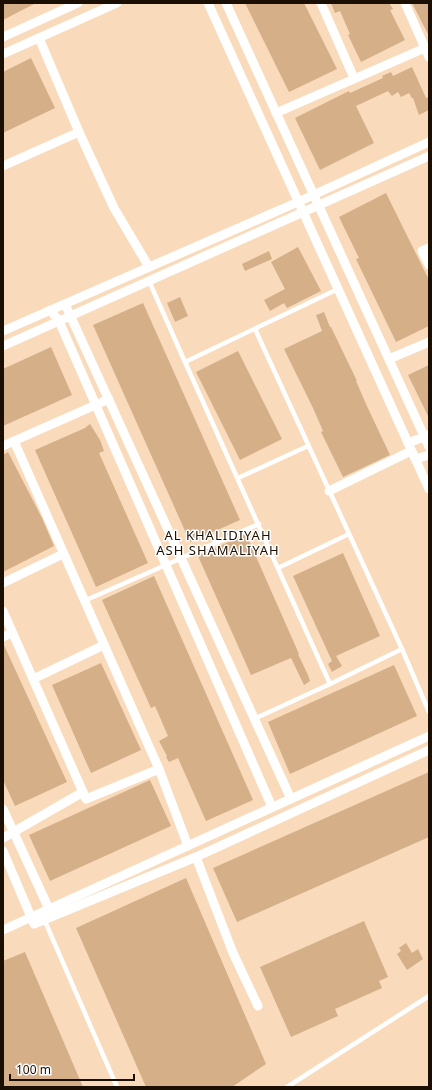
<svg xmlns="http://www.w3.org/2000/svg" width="432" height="1090" viewBox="0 0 432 1090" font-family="'Noto Sans',sans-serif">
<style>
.building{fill:#d4af88}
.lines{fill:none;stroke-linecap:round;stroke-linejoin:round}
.lane{stroke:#fff;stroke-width:4.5}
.street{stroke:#fff;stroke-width:9}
.labels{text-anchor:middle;stroke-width:3;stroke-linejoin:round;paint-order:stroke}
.neighbourhood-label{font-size:13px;letter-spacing:1px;fill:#1b0e02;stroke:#fff}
</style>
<rect width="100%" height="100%" fill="#f9dbbb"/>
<g class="building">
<polygon points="3,3 36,3 3,20"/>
<polygon points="245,3 304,3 337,69 289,92"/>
<polygon points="331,3 389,3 393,9 390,10 405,40 361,62 348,35 350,34 340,11 335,13"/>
<polygon points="412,3 429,3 429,36"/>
<polygon points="31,58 55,108 3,133 3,72"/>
<polygon points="412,67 426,98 429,97 429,110 419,115 413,98 412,98 409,93 401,97 398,92 392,96 388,91 356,106 374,143 320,170 295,118 349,91 350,93 383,78 382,76 391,72 393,76"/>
<polygon points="386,193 429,280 429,326 396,342 356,259 359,258 339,217"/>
<polygon points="298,247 321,291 287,308 284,303 270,311 264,300 285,289 271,262"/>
<polygon points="269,251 272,259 245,271 242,264"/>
<polygon points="180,297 188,316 175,322 167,303"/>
<polygon points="143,303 240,520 190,542 93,325"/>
<polygon points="324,312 330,327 331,327 357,381 356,381 366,404 390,455 343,477 321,432 323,431 313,408 284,349 322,331 316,315"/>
<polygon points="51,347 72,395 3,426 3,369"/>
<polygon points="238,351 282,439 240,460 196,372"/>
<polygon points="429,365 429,418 408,375"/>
<polygon points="90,424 100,440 104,451 99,453 148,563 96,587 35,450 85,428"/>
<polygon points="8,452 42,518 54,546 3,572 3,455"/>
<polygon points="246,534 299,654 298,654 308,675 310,681 304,685 291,658 251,675 198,556"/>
<polygon points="343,553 380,636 336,656 342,666 332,672 328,664 332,661 293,576"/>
<polygon points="154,576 253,800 206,821 178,758 169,762 166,757 167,756 159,741 168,736 155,706 151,708 102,600"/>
<polygon points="3,643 67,782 15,806 3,780"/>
<polygon points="101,663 141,750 91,773 52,685"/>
<polygon points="394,665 417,716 290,774 268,722"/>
<polygon points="429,772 429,837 237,922 213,868"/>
<polygon points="150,780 171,826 50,881 29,835"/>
<polygon points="186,878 266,1064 232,1087 146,1087 76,928"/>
<polygon points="364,921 388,977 379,981 382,988 335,1009 338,1016 291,1037 260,967"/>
<polygon points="406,943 412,953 418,949 423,959 407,970 397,954 401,951 399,948"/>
<polygon points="25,952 83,1087 3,1087 3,961"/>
</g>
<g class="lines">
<g class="lane">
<polyline points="149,281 185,362"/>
<polyline points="255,329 402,649"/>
<polyline points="238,478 308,446"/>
<polyline points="278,568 349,534"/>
<polyline points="84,601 259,524"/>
<polyline points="330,684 402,649 429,712"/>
<polyline points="254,719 330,684 185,362 338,289"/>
<polyline points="44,919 117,1087"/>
<polyline points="287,1087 429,996"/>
</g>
<g class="street">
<polyline points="208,3 429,489"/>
<polyline points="226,3 429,447"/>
<polyline points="321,3 354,78"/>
<polyline points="405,3 429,57"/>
<polyline points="3,37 78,3"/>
<polyline points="39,38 79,132 114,208 149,267"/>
<polyline points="3,54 117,3"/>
<polyline points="276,113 425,48"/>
<polyline points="3,166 79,132"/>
<polyline points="429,248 422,251 429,265"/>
<polyline points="65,304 291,799"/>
<polyline points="50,310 59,321 272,807"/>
<polyline points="3,331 298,202 429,142"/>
<polyline points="3,346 429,156"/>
<polyline points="389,359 429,342"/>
<polyline points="109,399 14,441 159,769"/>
<polyline points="408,443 429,435"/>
<polyline points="3,446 14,441"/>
<polyline points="415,459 429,455"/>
<polyline points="329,491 411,451"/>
<polyline points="3,583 63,554"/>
<polyline points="3,611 86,799 159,769 188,846"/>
<polyline points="3,637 12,633"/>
<polyline points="33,679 104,645"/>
<polyline points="3,809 49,909"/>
<polyline points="3,838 83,792"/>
<polyline points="3,851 34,924 196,857 429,750"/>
<polyline points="196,857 233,953 258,1006"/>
<polyline points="3,930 429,736"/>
</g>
</g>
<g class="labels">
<g class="neighbourhood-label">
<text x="218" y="540">AL KHALIDIYAH<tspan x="218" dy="15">ASH SHAMALIYAH</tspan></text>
</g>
</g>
<rect width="432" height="1090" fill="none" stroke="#1b0e02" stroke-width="8"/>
<path d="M10 1074v6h124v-6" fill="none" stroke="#1b0e02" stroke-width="2"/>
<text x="16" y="1074" font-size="12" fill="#1b0e02" stroke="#ffffff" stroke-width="3" paint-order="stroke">100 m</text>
</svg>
